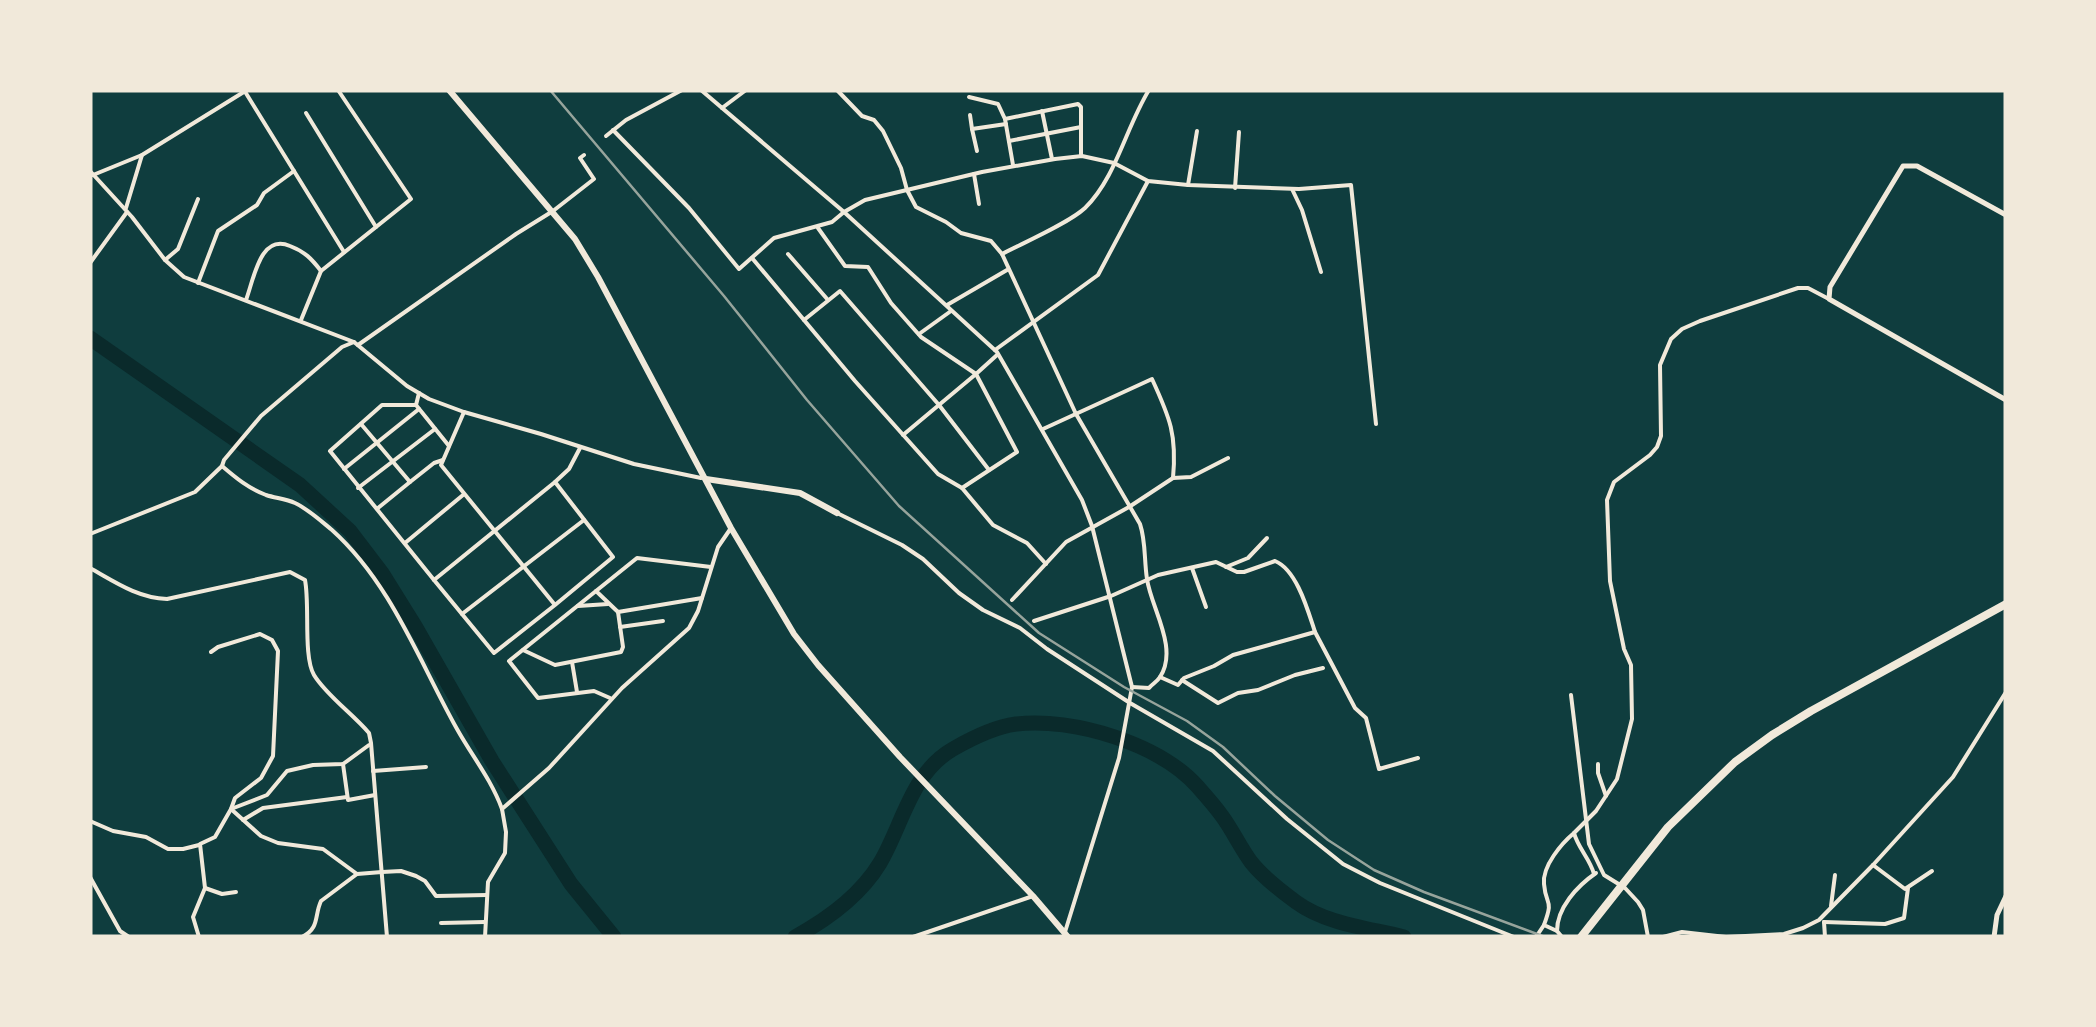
<svg xmlns="http://www.w3.org/2000/svg" width="2096" height="1027" viewBox="0 0 2096 1027" font-family="Montserrat,sans-serif">
<style>
.lines{fill:none;stroke-linecap:round;stroke-linejoin:round}
.river{stroke:#0a2a2b;stroke-width:15}
.minor{stroke:#f1e9da;stroke-width:4}
.tertiary{stroke:#f1e9da;stroke-width:5}
.secondary{stroke:#f1e9da;stroke-width:6}
.primary{stroke:#f1e9da;stroke-width:6}
.trunk{stroke:#f1e9da;stroke-width:8}
.rail{stroke:#97a49c;stroke-width:2.5}
</style>
<rect width="100%" height="100%" fill="#0f3d3e"/>
<g class="lines">
<g class="river">
<polyline points="90,338 300,485 350,531 382,573 415,626 492,761 571,884 614,937"/>
<path d="M795,937C828,919 860,896 880,863C903,824 911,773 953,749C972,738 994,727 1016,724C1073,717 1160,744 1198,787C1206,796 1215,806 1222,816C1233,831 1240,847 1251,862C1262,876 1281,891 1296,902C1326,924 1368,928 1404,937"/>
</g>
<g class="minor">
<polyline points="244,90 344,252"/>
<polyline points="701,90 844,212 997,352 1082,500 1092,526 1132,687 1119,758 1065,932"/>
<path d="M837,90L862,116L874,120L883,131L901,168L907,190L916,207L946,222L961,233L991,241L1002,254L1076,414L1140,524C1146,542 1144,560 1147,579C1151,608 1179,648 1160,677C1157,682 1152,684 1149,688L1132,687"/>
<polyline points="969,97 998,104 1005,119"/>
<polyline points="722,108 746,90"/>
<polyline points="1042,111 1052,159"/>
<polyline points="306,113 376,227"/>
<polyline points="970,115 972,129"/>
<polyline points="613,130 689,208 739,269 774,238 832,222 844,212 865,200 982,172 1055,159 1082,156 1114,163 1148,181 1188,185 1299,189 1351,185 1376,424"/>
<polyline points="606,136 626,120 682,90"/>
<polyline points="1009,141 1081,127"/>
<polyline points="977,151 972,129 1006,124"/>
<polyline points="1013,165 1005,119 1078,104 1081,107 1081,156"/>
<polyline points="90,171 132,217 165,260 184,277 354,342 407,386 429,399 464,412 541,434 634,464 701,478"/>
<polyline points="974,174 979,204"/>
<polyline points="93,175 142,155 247,90"/>
<polyline points="1188,185 1197,131"/>
<polyline points="1235,188 1239,132"/>
<polyline points="1292,189 1302,210 1321,272"/>
<polyline points="126,208 142,155"/>
<polyline points="818,228 845,266 868,267 891,303 921,337 976,374 903,435"/>
<polyline points="788,254 828,300"/>
<path d="M1002,254C1023,243 1069,223 1085,208C1116,178 1126,127 1149,90"/>
<polyline points="752,258 855,381 938,474 962,488 1017,452 976,374 997,355"/>
<polyline points="165,260 178,249 198,199"/>
<polyline points="90,263 127,212"/>
<polyline points="198,283 218,231 257,205 264,193 294,171"/>
<path d="M246,300C254,279 260,233 290,246C305,252 311,258 321,271"/>
<polyline points="947,305 1007,270"/>
<polyline points="301,320 321,271 411,199 338,90"/>
<polyline points="804,320 840,291 939,405 989,470"/>
<polyline points="919,334 951,311"/>
<polyline points="358,345 516,234 553,211 594,179 580,158 584,155"/>
<polyline points="995,350 1098,275 1148,181"/>
<polyline points="419,393 416,405 449,446"/>
<polyline points="416,405 382,405 330,451 434,580"/>
<path d="M464,412L441,465C479,512 517,558 555,605L613,557L555,482L434,580L494,653L555,605"/>
<polyline points="361,424 410,482 378,508"/>
<path d="M1043,429L1152,379C1170,418 1177,435 1173,478"/>
<path d="M222,466C236,478 248,488 266,495C275,498 286,499 295,503C308,509 321,521 332,530C391,583 419,661 457,729C472,756 491,779 502,809"/>
<polyline points="344,469 419,409"/>
<polyline points="410,482 434,463 443,460"/>
<polyline points="555,482 569,469 580,448"/>
<polyline points="358,488 435,429"/>
<polyline points="962,488 993,525 1027,543 1046,564"/>
<polyline points="837,513 902,545 923,559 959,593 983,610 1020,628 1047,649 1130,703 1213,751 1287,819 1343,864 1380,883 1514,937"/>
<polyline points="90,534 195,492 222,466 224,460 261,416 342,347 354,342"/>
<polyline points="405,543 463,495"/>
<polyline points="1226,567 1248,558 1267,538"/>
<path d="M90,568C115,582 138,598 167,599L290,572L305,580C310,605 303,656 314,675C326,695 353,714 369,733L371,743L387,937"/>
<polyline points="1192,568 1206,607"/>
<polyline points="596,591 618,612 702,598"/>
<polyline points="1012,600 1066,542 1129,507 1173,478 1191,477 1228,458"/>
<polyline points="578,606 608,604"/>
<polyline points="462,614 584,520"/>
<path d="M1034,621L1111,596L1158,575L1216,562L1237,572H1244L1275,561C1297,570 1308,611 1315,632"/>
<polyline points="620,627 663,621"/>
<polyline points="523,650 555,665 621,652 623,647 618,612"/>
<polyline points="211,652 218,647 260,634 272,640 278,651 273,756 261,778 235,798 231,809 261,836 278,843 323,849 357,874"/>
<polyline points="572,662 577,692"/>
<polyline points="1160,677 1178,685 1184,678 1214,666 1233,655 1315,632 1355,708 1366,718 1379,769 1418,758"/>
<polyline points="1182,680 1218,703 1238,693 1258,690 1295,675 1323,668"/>
<polyline points="1571,695 1589,844 1604,875 1625,888 1638,902 1643,910 1648,937"/>
<polyline points="610,698 594,691 538,698 509,661 637,558 711,567"/>
<polyline points="343,764 348,800 375,795"/>
<polyline points="1598,764 1598,773 1606,796"/>
<polyline points="373,771 426,767"/>
<polyline points="243,820 263,808 347,797"/>
<polyline points="90,821 113,831 146,837 168,849 183,849 199,845"/>
<polyline points="1873,865 1905,889 1932,871"/>
<path d="M1594,874C1590,859 1578,848 1574,833L1596,811L1617,779L1632,719L1631,665L1624,649L1610,581L1607,500L1614,482L1650,455L1657,447L1661,436L1660,365L1671,339L1682,329L1700,321L1798,288H1808L1827,298"/>
<polyline points="90,877 120,931 129,937"/>
<polyline points="205,888 222,894 236,892"/>
<polyline points="1831,906 1835,875"/>
<polyline points="1824,922 1885,924 1904,918 1908,888"/>
<polyline points="1824,922 1825,937"/>
<polyline points="441,923 485,922"/>
<path d="M1557,931L1544,925C1554,898 1546,907 1544,884C1542,866 1562,843 1574,833"/>
<polyline points="199,937 193,917 205,888 200,844 215,837 231,809 267,795 287,771 313,765 343,764 369,745"/>
<path d="M302,937C320,928 314,916 321,901L357,874L382,872L401,871L416,876L425,881L436,896L487,895"/>
<polyline points="485,937 488,882 505,853 506,832 502,809 549,768 622,688 689,628 698,611 718,547 731,528"/>
<polyline points="913,937 1033,896"/>
<polyline points="1536,937 1544,925"/>
<path d="M1562,937L1557,931C1557,908 1577,886 1596,873"/>
<polyline points="1663,937 1682,932 1726,937 1784,934 1803,928 1819,920 1873,865 1953,777 2006,692"/>
</g>
<g class="tertiary">
<polyline points="2006,215 1917,166 1903,166 1830,287 1829,299 2006,400"/>
<polyline points="1994,937 1997,915 2006,896"/>
</g>
<polyline class="secondary" points="706,479 800,493 837,513"/>
<polyline class="primary" points="449,90 575,239 598,277 731,528 794,634 818,665 900,757 1033,896 1068,937"/>
<polyline class="trunk" points="1581,937 1668,827 1735,762 1772,735 1811,711 2006,604"/>
<polyline class="rail" points="550,90 724,296 807,400 899,506 1039,633 1124,687 1187,721 1223,747 1275,796 1328,840 1374,870 1424,892 1545,937"/>
</g>
<rect width="2096" height="1027" fill="none" stroke="#f1e9da" stroke-width="185"/>
</svg>
